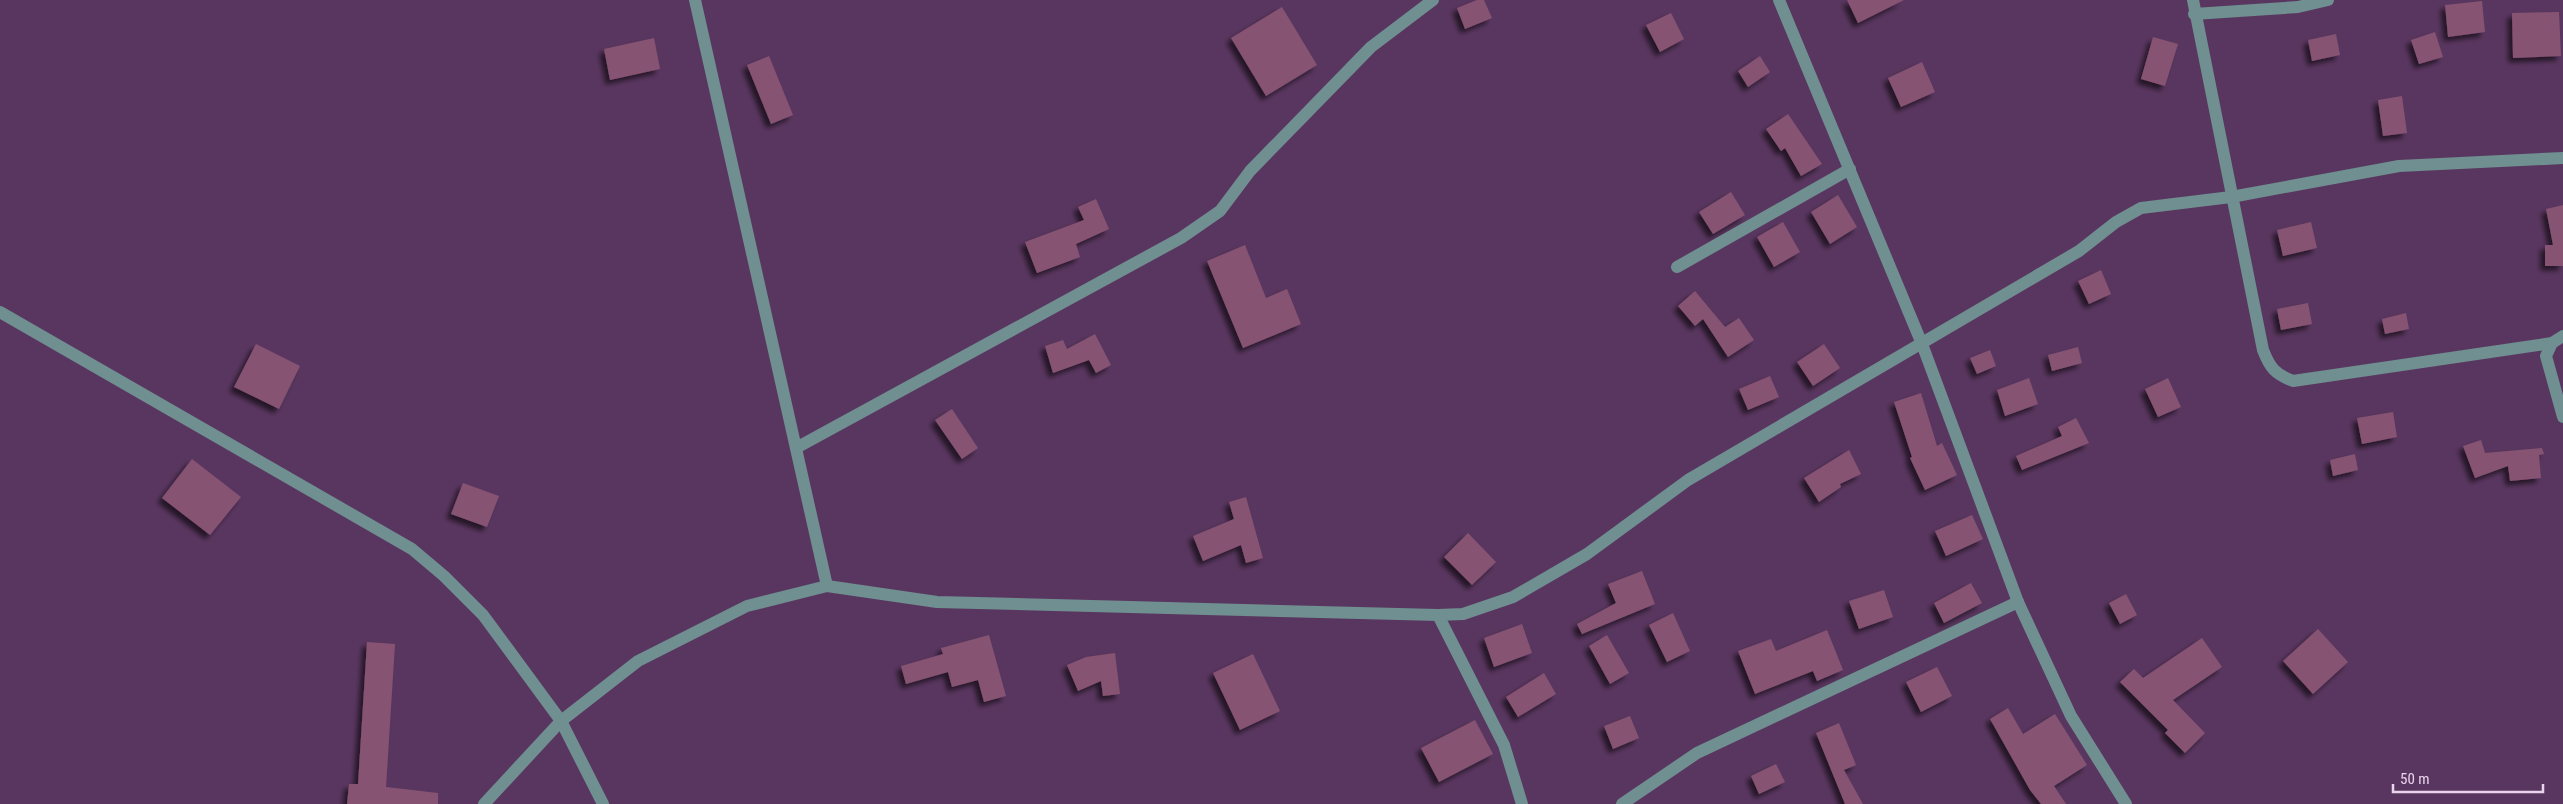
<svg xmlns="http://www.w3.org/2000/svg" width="2563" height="804" viewBox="0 0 2563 804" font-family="'Roboto Condensed',sans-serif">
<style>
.building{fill:#865373;filter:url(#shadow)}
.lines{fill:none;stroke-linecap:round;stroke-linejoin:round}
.minor{stroke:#6f8f91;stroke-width:12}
</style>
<defs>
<filter id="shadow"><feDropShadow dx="-4.5" dy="4.5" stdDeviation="2.5" flood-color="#0009"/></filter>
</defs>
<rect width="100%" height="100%" fill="#59365f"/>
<g class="building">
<polygon points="1477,0 1484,0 1492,18 1465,29 1457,8"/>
<polygon points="1847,0 1904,0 1858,23"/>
<polygon points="2482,1 2485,32 2448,37 2445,5"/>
<polygon points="1282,7 1317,65 1266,96 1231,38"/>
<polygon points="2559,12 2561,56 2513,58 2512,13"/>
<polygon points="1671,13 1684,39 1660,52 1646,25"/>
<polygon points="2435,32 2443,57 2419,64 2411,40"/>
<polygon points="2336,34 2340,55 2312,61 2308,40"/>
<polygon points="2153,37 2178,44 2165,86 2141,79"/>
<polygon points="654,38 660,69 610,80 604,49"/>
<polygon points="769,56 793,115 771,124 747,65"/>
<polygon points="1760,56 1770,72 1748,87 1738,71"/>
<polygon points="1922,62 1935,92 1901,107 1888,78"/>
<polygon points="2402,96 2407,133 2383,136 2378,100"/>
<polygon points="1788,114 1822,164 1801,176 1785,148 1781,151 1766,129"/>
<polygon points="1731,192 1745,215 1713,234 1699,212"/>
<polygon points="1838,195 1857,227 1830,244 1811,212"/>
<polygon points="1096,199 1109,229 1076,244 1080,257 1037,273 1025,242 1084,220 1078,207"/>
<polygon points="2563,205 2563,266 2545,266 2545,245 2553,245 2546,209"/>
<polygon points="1783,222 1800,252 1774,267 1757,237"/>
<polygon points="2311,222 2317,248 2283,256 2277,230"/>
<polygon points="1245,245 1266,298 1287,289 1301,324 1243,348 1207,261"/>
<polygon points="2101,270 2111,294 2089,304 2078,281"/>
<polygon points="1695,291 1725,327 1739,318 1754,340 1728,357 1703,319 1695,326 1678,306"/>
<polygon points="2308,303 2312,324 2281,330 2277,309"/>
<polygon points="2406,313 2409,329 2385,334 2382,319"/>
<polygon points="1095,334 1111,365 1096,373 1089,360 1053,373 1045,346 1063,340 1067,349"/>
<polygon points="256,344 300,366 279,409 234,387"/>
<polygon points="1824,344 1840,368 1813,386 1797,362"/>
<polygon points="2078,347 2082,363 2052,371 2048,355"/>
<polygon points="1990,350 1996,366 1977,374 1970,358"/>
<polygon points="1770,376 1779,397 1748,410 1739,389"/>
<polygon points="2029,378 2038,404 2005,416 1997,390"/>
<polygon points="2168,378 2181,407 2158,417 2145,389"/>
<polygon points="1921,393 1937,446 1942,443 1957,475 1925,490 1910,458 1912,457 1894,402"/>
<polygon points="952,409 978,448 962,459 935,420"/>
<polygon points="2393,412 2397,437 2362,444 2357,418"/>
<polygon points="2076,418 2089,443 2022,470 2016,456 2062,436 2058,427"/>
<polygon points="2481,440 2485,453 2542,448 2544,454 2539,455 2541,478 2510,481 2508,466 2475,478 2463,446"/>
<polygon points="1849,450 1861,474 1840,484 1841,487 1819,502 1804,478"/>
<polygon points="2355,454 2358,470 2333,476 2330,460"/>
<polygon points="192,459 241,497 210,535 162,498"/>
<polygon points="463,483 499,496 487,527 451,514"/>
<polygon points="1246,497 1263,558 1246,563 1241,545 1203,561 1193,536 1234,519 1229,502"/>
<polygon points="1972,515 1983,539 1946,556 1935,531"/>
<polygon points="1468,533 1496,562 1472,585 1444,557"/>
<polygon points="1642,571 1655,604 1582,634 1577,624 1616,603 1608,584"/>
<polygon points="1971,583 1982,603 1944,623 1934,603"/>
<polygon points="1884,590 1893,617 1859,629 1849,601"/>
<polygon points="2126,594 2137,615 2120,624 2109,603"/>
<polygon points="1673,613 1690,651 1667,662 1649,625"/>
<polygon points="1522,624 1532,653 1494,667 1484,638"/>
<polygon points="2318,629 2348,662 2313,694 2283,661"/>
<polygon points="1827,630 1843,670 1817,681 1813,671 1755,694 1738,651 1771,639 1776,651"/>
<polygon points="989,635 1006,696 984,702 978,680 952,687 948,672 906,684 901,666 943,654 941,648"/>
<polygon points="1607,635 1629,673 1610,684 1589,646"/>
<polygon points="2202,638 2222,667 2173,700 2205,733 2185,753 2165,733 2168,730 2120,682 2134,669 2143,678"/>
<polygon points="367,642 395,644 386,787 438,793 438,804 347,804 349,784 358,784"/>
<polygon points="1115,653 1120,694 1103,696 1101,681 1078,691 1067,665 1086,657"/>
<polygon points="1253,654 1280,711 1240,730 1213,673"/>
<polygon points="1937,667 1952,696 1921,712 1906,682"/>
<polygon points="1544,673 1556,694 1518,717 1506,697"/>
<polygon points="2008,708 2023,734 2055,714 2087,765 2054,786 2066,804 2041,804 2030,790 1990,719"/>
<polygon points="1630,716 1639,738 1613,749 1604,726"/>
<polygon points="1475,720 1493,754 1439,782 1421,748"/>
<polygon points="1839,723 1856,765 1844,770 1863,804 1845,804 1816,733"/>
<polygon points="1776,764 1785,782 1759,794 1751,776"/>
</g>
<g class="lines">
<g class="minor">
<polyline points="695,0 827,586"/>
<polyline points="1779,0 1922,344 2018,602 2071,716 2126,804"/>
<path d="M2193,0L2263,350C2270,368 2275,374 2293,381L2552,343"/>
<polyline points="2194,14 2298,7 2328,0"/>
<polyline points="1677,267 1850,169"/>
<polyline points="0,312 412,549 444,576 483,615 561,721 603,804"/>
<polyline points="2563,336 2552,343 2546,356 2563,417"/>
<polyline points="796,448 1181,238 1220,211 1250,171 1371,47 1433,0"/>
<polyline points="1438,615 1504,745 1522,804"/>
<polyline points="484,804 561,721 638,661 747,606 827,586 937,602 1438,615 1463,614 1513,597 1587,554 1688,480 2079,251 2116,222 2141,208 2231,197 2399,166 2563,158"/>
<polyline points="1622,804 1697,753 2018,602"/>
</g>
</g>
<path d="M2393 784v8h150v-8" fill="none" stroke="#ead4ed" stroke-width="2.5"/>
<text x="2400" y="784" font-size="15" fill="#ead4ed" stroke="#59365f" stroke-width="4" paint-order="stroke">50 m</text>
</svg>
